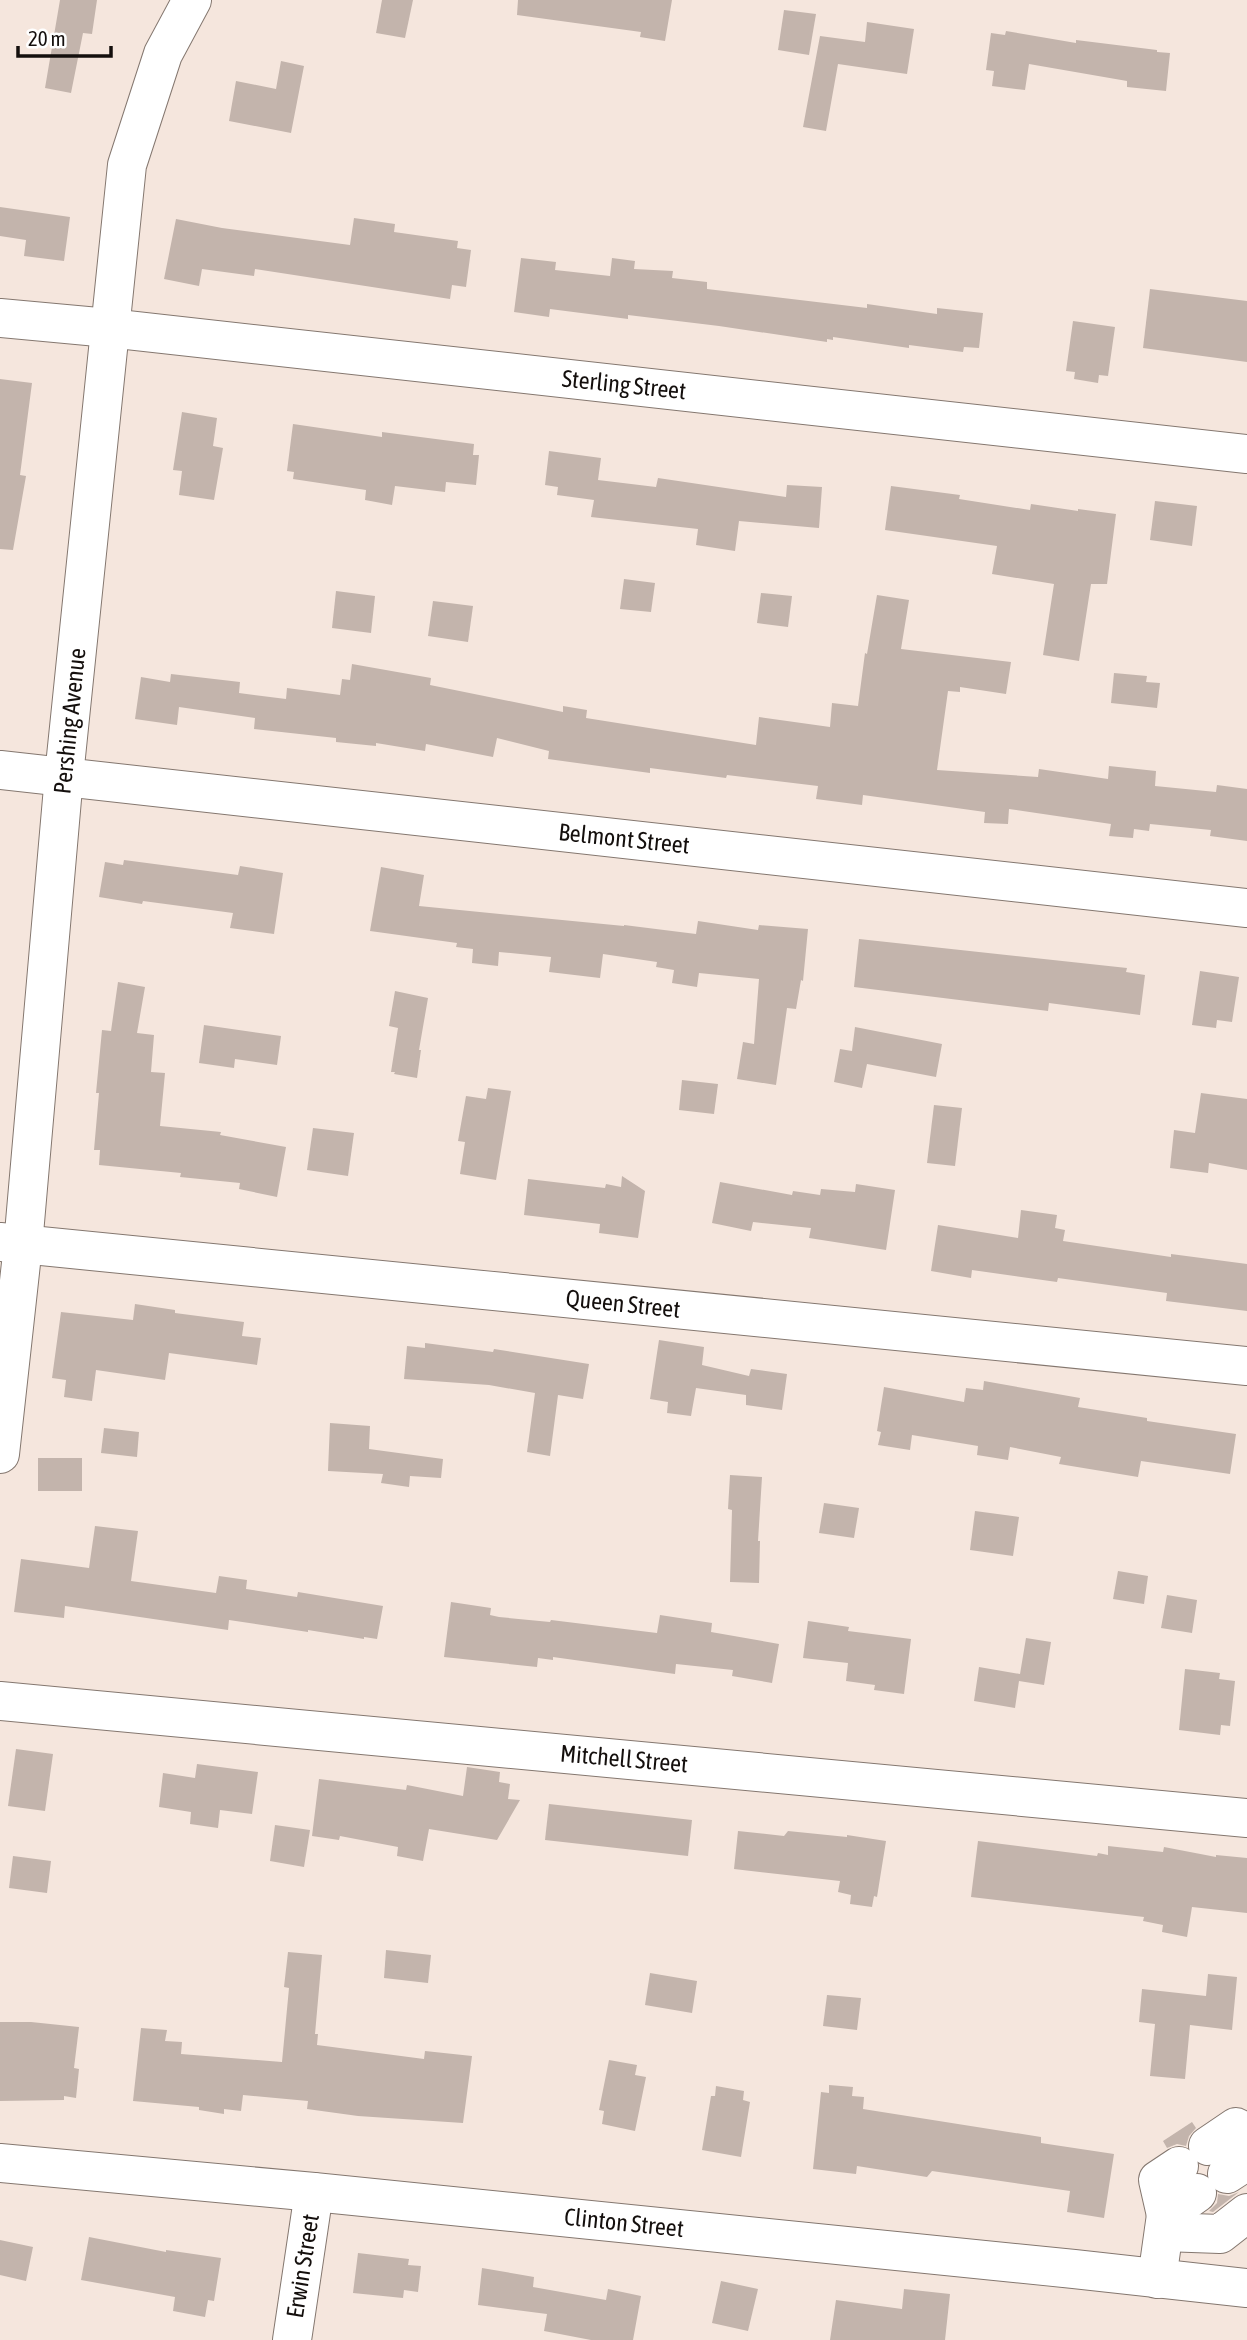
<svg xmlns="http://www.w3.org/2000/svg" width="1247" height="2340" viewBox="0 0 1247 2340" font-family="'Asap Condensed',sans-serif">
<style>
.building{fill:#c3b4ac}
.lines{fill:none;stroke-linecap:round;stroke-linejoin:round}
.minor-casing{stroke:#84776f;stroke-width:40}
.minor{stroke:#fff;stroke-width:38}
.labels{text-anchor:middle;stroke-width:5;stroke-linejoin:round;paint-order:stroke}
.street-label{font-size:24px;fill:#140f0d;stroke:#fff}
</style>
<rect width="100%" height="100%" fill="#f5e6dd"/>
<g class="building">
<polygon points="60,0 97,0 92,34 83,33 71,93 45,88"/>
<polygon points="382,0 413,0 405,38 376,33"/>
<polygon points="518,0 672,0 665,41 640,37 641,32 517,15"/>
<polygon points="784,10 816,14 809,55 778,50"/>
<polygon points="867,22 914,29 907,74 838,64 826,131 803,127 820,36 865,42"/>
<polygon points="1006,31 1076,43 1076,40 1157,50 1157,52 1170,53 1166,91 1127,87 1127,81 1029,64 1025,90 992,86 994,71 986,70 991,33 1005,35"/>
<polygon points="281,61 304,66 291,133 229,121 236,81 276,89"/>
<polygon points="0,207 70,217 64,261 24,256 26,240 0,236"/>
<polygon points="354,218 395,224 394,232 458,241 457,248 471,250 466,287 452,285 450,299 255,269 254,276 202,269 199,286 164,279 176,219 222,228 350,245"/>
<polygon points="521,258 556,262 555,270 610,276 612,258 635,261 634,269 673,271 672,278 707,282 707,289 867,308 867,304 937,314 937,308 983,313 979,348 964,347 963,352 909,345 909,348 833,337 833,340 827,339 827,342 719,326 628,315 628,319 550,309 549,317 514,312"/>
<polygon points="1150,289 1247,301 1247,362 1143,348"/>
<polygon points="1073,321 1115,327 1108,376 1099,375 1098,383 1074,379 1075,372 1066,371"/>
<polygon points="0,379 32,383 20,475 26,476 13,550 0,549"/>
<polygon points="182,412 217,418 213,446 223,448 214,500 179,495 182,471 173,470"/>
<polygon points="293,424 382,437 382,432 474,444 473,455 479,455 476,485 446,482 445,492 395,486 392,505 365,500 366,490 293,479 294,472 287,471"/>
<polygon points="549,451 601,458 598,480 656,487 658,478 786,497 787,485 822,487 819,528 739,521 735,551 696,545 698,529 591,517 594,500 557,495 558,487 545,485"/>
<polygon points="891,486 960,495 959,499 1030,510 1031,504 1078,511 1078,509 1116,514 1107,584 1091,584 1079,661 1043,655 1054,584 992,574 997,546 885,530"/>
<polygon points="1155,501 1197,506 1192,546 1150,540"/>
<polygon points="624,579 655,583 651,612 620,609"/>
<polygon points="336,591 375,596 371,633 332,628"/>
<polygon points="761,593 792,596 788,627 757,623"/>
<polygon points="877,595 909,600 901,649 1011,662 1006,694 960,687 960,692 948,691 937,770 1038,777 1039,769 1108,779 1109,766 1156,771 1155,786 1216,792 1217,785 1247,789 1247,841 1210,836 1211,830 1150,824 1149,831 1134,829 1133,838 1109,836 1111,824 1009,809 1008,824 984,823 985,812 863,795 862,805 816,799 818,786 727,775 726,778 650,768 650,773 548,759 549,751 497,738 493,757 426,744 425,751 376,743 376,746 336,742 336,738 254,729 255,718 179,707 177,725 135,719 141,677 170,682 171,674 240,682 239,693 286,699 287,688 340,695 342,679 350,680 352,664 431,678 430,685 563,712 563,706 587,710 586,718 756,745 759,717 830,727 832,703 858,706 865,653 867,654"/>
<polygon points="433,601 473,606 468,642 428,636"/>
<polygon points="1114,673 1147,676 1146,682 1160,683 1157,708 1111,703"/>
<polygon points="124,860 238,875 240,866 283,873 274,934 230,928 233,913 143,901 142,904 99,897 105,862 123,865"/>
<polygon points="381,867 424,875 419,906 624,926 624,925 696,934 698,921 758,930 759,925 808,929 803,981 801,980 796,1009 787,1008 776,1085 737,1079 743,1042 754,1044 759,979 699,973 697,987 672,983 674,970 656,967 657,962 603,954 600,978 549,972 551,957 499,952 498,966 472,963 473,949 456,947 457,943 370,931"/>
<polygon points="859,939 1127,968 1126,972 1145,975 1140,1015 1049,1003 1048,1011 854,987"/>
<polygon points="1200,971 1239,977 1232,1022 1217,1020 1216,1028 1192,1025"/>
<polygon points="118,982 145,987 137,1033 154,1035 151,1072 165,1073 160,1126 221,1132 220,1135 286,1147 277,1197 239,1189 240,1183 180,1177 181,1173 99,1165 100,1150 94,1150 99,1093 96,1093 102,1030 111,1031"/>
<polygon points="395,991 428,998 419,1050 421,1050 417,1078 394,1074 395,1072 391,1072 398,1028 389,1026"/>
<polygon points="204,1025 281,1036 277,1065 235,1059 234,1068 199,1063"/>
<polygon points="855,1027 942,1044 936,1077 867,1064 862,1088 834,1082 840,1049 852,1051"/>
<polygon points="682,1080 718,1084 714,1114 679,1110"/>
<polygon points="488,1088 511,1091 496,1180 460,1174 465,1142 458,1141 466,1096 486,1099"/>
<polygon points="1201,1093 1247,1099 1247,1170 1209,1163 1208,1173 1170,1168 1174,1130 1195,1133"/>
<polygon points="934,1105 962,1108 955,1166 927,1163"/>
<polygon points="313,1128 354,1133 348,1176 307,1170"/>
<polygon points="622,1176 645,1191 638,1238 599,1233 600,1224 524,1215 528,1179 605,1188 606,1184 621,1187"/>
<polygon points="720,1182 792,1195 793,1191 820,1195 821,1189 855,1192 856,1184 895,1190 886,1250 809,1238 811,1228 753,1222 751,1231 712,1223"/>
<polygon points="1021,1210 1057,1215 1055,1228 1065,1230 1063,1241 1171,1257 1171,1254 1247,1264 1247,1311 1166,1301 1167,1293 1058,1278 1057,1282 972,1270 971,1278 931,1271 938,1225 1018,1238"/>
<polygon points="135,1304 175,1310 175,1313 244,1322 242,1336 261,1338 257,1365 169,1353 165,1380 96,1370 92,1401 64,1397 66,1380 52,1378 61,1312 133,1320"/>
<polygon points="659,1340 704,1347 702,1365 749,1376 751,1369 787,1374 782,1410 746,1405 746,1395 696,1388 691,1416 667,1413 668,1402 650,1399"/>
<polygon points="425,1343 493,1352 494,1349 589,1364 583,1399 558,1395 550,1456 527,1452 535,1393 489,1385 404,1379 407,1346 425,1348"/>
<polygon points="984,1381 1080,1398 1078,1407 1147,1418 1147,1421 1236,1434 1230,1474 1141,1461 1138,1477 1059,1464 1061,1457 1010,1447 1008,1460 977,1455 978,1446 912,1435 910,1450 878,1445 881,1432 877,1431 884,1387 964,1402 966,1388 983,1390"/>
<polygon points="330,1423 370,1426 369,1449 443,1459 441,1478 410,1476 409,1487 381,1483 383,1474 328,1471"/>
<polygon points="104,1428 139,1432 137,1457 101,1453"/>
<rect x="38" y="1458" width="44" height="33"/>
<polygon points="730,1475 762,1477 758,1541 760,1541 759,1583 730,1582 732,1510 728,1509"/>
<polygon points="824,1503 859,1508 854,1538 819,1533"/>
<polygon points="975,1511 1019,1517 1013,1556 970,1550"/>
<polygon points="95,1526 138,1531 131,1581 216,1593 219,1576 247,1580 246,1589 297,1597 298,1592 383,1606 377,1639 364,1637 364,1639 308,1630 308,1632 229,1620 228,1630 65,1606 64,1618 14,1612 21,1559 89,1568"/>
<polygon points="1118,1571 1148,1576 1144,1604 1113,1599"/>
<polygon points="1167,1595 1197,1600 1192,1633 1161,1628"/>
<polygon points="451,1602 491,1608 490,1615 499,1617 550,1622 551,1620 657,1633 660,1615 712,1623 711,1632 779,1644 772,1683 732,1676 733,1670 676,1664 675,1674 553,1657 553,1660 538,1658 537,1667 444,1657"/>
<polygon points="808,1621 849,1627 848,1631 911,1639 904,1694 874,1690 875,1685 846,1681 848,1663 803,1658"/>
<polygon points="1026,1638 1051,1642 1044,1685 1019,1681 1015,1708 974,1701 979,1667 1020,1674"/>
<polygon points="1185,1669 1220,1673 1219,1679 1235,1681 1230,1726 1221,1725 1220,1735 1179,1730"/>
<polygon points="16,1749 53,1754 45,1811 8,1806"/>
<polygon points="197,1764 258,1772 252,1814 220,1810 218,1828 190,1824 191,1812 159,1807 163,1773 195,1778"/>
<polygon points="467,1767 500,1772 499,1782 510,1784 508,1799 520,1800 497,1840 429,1829 423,1861 397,1856 398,1847 340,1836 339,1840 312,1836 319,1779 406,1790 407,1785 463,1796"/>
<polygon points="549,1804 692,1820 688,1856 545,1840"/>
<polygon points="275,1825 310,1830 304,1867 270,1861"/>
<polygon points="738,1831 784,1836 788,1831 847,1837 847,1835 886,1841 877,1897 874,1896 872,1907 850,1904 851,1895 838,1892 840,1881 734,1869"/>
<polygon points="978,1841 1097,1856 1098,1853 1108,1855 1108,1846 1163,1852 1164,1847 1216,1857 1216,1855 1247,1858 1247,1913 1192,1907 1187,1937 1162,1932 1163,1925 1143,1921 1144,1917 971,1897"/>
<polygon points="13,1856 51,1861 47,1893 9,1888"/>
<polygon points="386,1950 431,1955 428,1983 384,1978"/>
<polygon points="288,1952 322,1955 315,2034 318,2034 317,2045 424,2059 425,2051 472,2056 463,2123 358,2116 307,2109 308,2101 243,2095 241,2111 224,2109 224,2114 199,2110 199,2107 133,2101 141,2028 167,2030 165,2041 182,2042 181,2054 282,2062 289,1988 284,1987"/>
<polygon points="650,1973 697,1981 692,2013 645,2005"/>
<polygon points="1208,1974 1237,1977 1232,2030 1190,2025 1185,2079 1150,2076 1155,2024 1139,2022 1142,1989 1206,1996"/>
<polygon points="827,1995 861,1998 857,2030 823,2026"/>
<polygon points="0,2022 31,2022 79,2027 74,2068 79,2069 76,2098 64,2096 64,2100 0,2101"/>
<polygon points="609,2060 637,2065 635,2075 646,2077 635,2131 602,2124 604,2111 599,2110"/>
<polygon points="829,2085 853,2087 852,2096 864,2097 863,2109 1041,2137 1041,2143 1114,2154 1104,2218 1067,2212 1070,2191 932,2171 927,2177 857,2166 856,2174 813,2169 821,2092 829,2093"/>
<polygon points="716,2086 744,2091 743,2100 750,2102 741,2157 702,2150 711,2096 715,2096"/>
<polygon points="1192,2122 1196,2128 1189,2136 1186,2146 1177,2144 1167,2148 1163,2141"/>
<polygon points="1239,2192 1213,2212 1209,2211 1217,2203 1218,2194 1229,2196"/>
<polygon points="89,2237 166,2252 166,2250 221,2258 214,2301 208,2300 205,2317 173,2311 175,2297 81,2280"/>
<polygon points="0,2240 33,2247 26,2281 0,2275"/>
<polygon points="358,2253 409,2259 408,2265 421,2266 418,2292 404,2290 403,2298 353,2293"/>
<polygon points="482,2268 534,2277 533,2287 606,2300 608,2289 641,2296 633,2340 591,2340 544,2331 547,2314 478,2305"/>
<polygon points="721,2281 758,2289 748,2331 712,2323"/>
<polygon points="904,2289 950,2294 945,2340 830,2340 836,2300 902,2309"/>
</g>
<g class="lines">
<defs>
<g id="minor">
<polyline points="0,318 109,328 1247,454"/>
<polyline points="0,770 1247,908"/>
<polyline points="0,1242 1247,1366"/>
<polyline points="0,1454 23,1245 64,776 127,165 163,54 192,0"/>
<polyline points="0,1701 1247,1818"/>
<polyline points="1208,2146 1236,2127 1247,2134"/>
<polyline points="0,2163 314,2192 1074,2269 1247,2288"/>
<polyline points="1227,2174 1247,2161"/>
<polyline points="1166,2215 1158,2180 1179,2166"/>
<polyline points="1164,2232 1220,2234 1247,2213"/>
<polyline points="1157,2279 1166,2215 1197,2193"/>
<polyline points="292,2340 314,2192"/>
</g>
</defs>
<use href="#minor" class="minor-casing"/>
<use href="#minor" class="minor"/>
</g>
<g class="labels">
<g class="street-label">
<text transform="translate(624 385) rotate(6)" y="8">Sterling Street</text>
<text transform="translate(70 721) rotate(-84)" y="8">Pershing Avenue</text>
<text transform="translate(624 839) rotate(6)" y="8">Belmont Street</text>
<text transform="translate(623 1304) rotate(6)" y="8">Queen Street</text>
<text transform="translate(624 1759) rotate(5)" y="8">Mitchell Street</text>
<text transform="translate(624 2223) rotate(6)" y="8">Clinton Street</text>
<text transform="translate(303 2266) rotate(-81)" y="8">Erwin Street</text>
</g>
</g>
<path d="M18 46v10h93v-10" fill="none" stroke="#140f0d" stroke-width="3.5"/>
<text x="28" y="46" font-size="21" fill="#140f0d" stroke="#ffffff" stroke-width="5" paint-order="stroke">20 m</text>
</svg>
